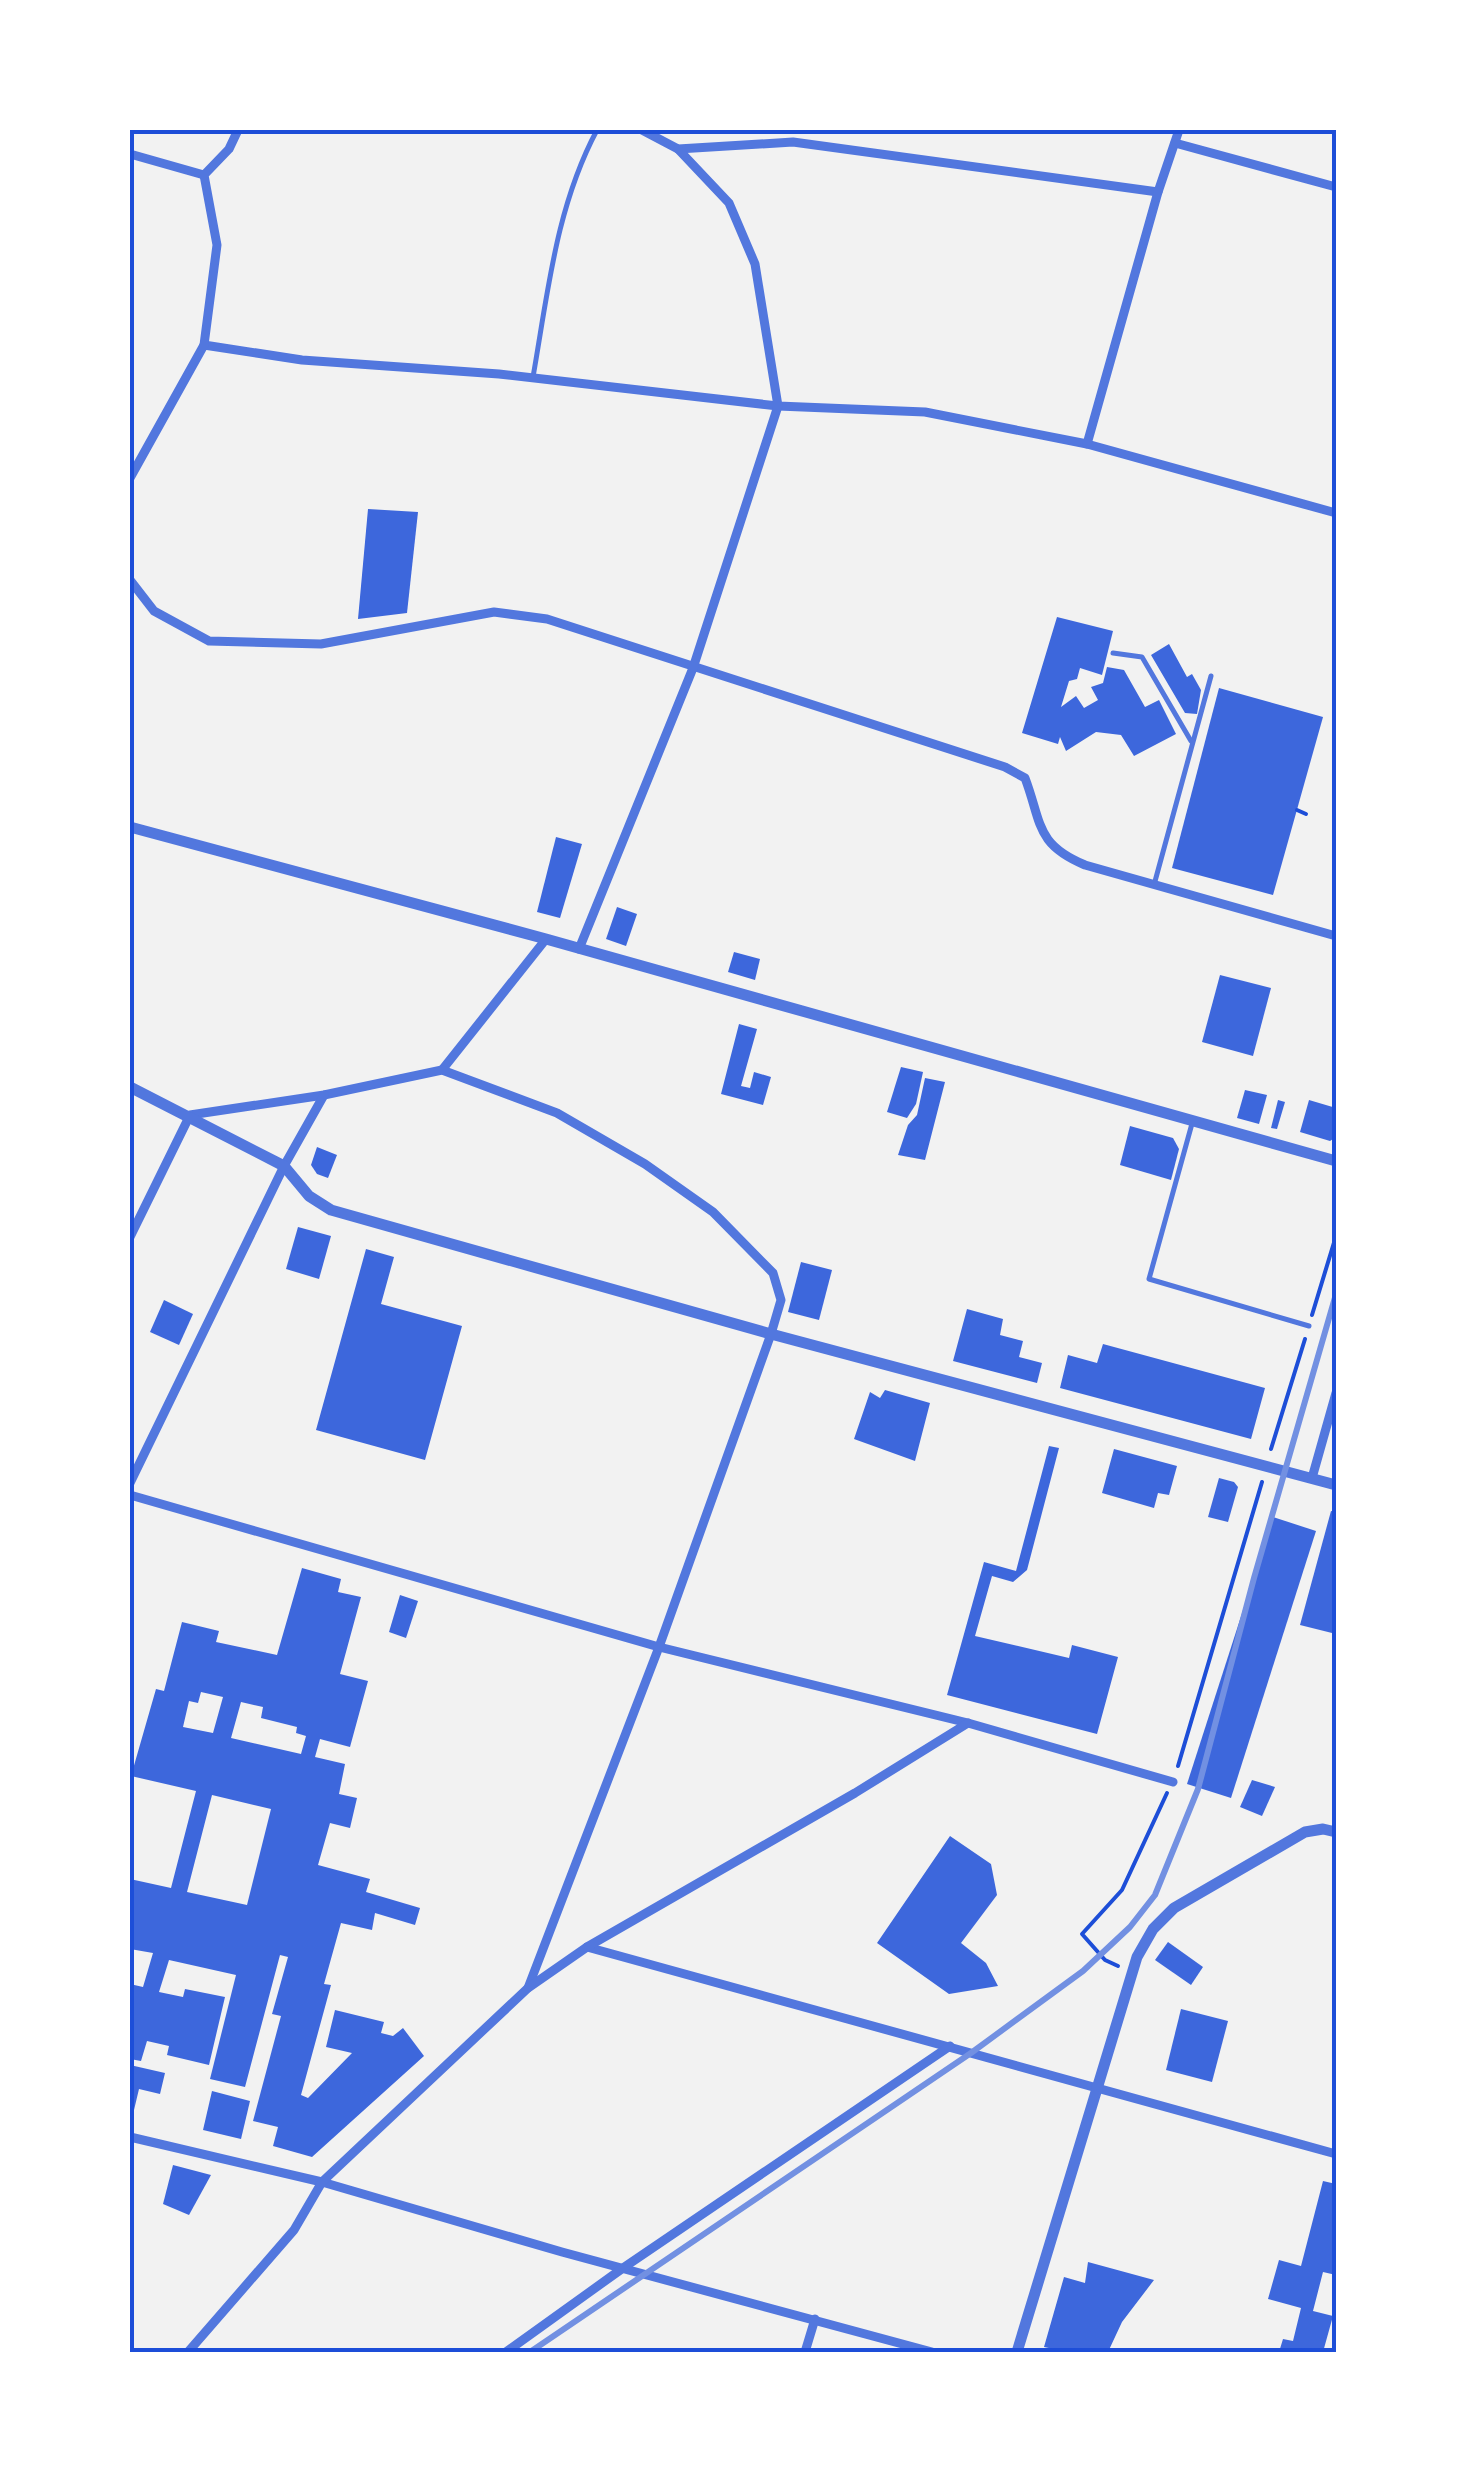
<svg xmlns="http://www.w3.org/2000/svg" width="1466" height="2482" viewBox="0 0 1466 2482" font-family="Rubik,sans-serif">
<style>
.building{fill:#3d67dc;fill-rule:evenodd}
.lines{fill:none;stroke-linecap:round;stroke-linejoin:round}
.path{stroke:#1d4ed8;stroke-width:4}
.service{stroke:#5277de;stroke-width:5}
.minor{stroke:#5277de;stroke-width:9}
.tertiary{stroke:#5277de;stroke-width:11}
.rail{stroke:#7290e2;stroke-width:6}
.neatline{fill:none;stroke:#1d4ed8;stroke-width:4}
</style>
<rect width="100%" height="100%" fill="#f2f2f2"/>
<g class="building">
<polygon points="368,509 418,512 407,613 358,619"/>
<polygon points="1057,617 1113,631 1102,675 1080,668 1077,679 1069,681 1061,707 1076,696 1084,708 1098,700 1091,687 1103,683 1107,667 1124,670 1145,707 1159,700 1176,734 1134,756 1121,735 1096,732 1066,751 1060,737 1058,744 1022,733"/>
<polygon points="1169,644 1187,677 1192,674 1201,690 1197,714 1185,713 1151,655"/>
<polygon points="1219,688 1323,717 1273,895 1172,868"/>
<polygon points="556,837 582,844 560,918 537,912"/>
<polygon points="617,907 637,914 626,946 606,939"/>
<polygon points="734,952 760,959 755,980 728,972"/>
<polygon points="1220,975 1271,988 1253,1056 1202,1042"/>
<polygon points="739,1024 757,1029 741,1086 750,1088 754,1072 771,1077 763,1105 721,1094"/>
<polygon points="901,1067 923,1072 916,1104 907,1118 887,1112"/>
<polygon points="925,1078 945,1082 925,1160 898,1155 908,1125 917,1115"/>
<polygon points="1245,1090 1267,1095 1259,1124 1237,1118"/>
<polygon points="1278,1100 1285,1102 1277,1129 1271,1128"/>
<polygon points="1309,1100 1336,1108 1336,1137 1330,1141 1300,1132"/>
<polygon points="1130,1126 1173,1138 1179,1149 1171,1180 1120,1165"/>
<polygon points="317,1147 337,1155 328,1178 317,1174 311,1165"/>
<polygon points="298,1227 331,1236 319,1279 286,1269"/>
<polygon points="366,1249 394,1257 381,1304 462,1326 425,1460 316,1430"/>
<polygon points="801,1262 832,1270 819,1320 788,1312"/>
<polygon points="164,1300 193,1314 179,1345 150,1332"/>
<polygon points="967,1309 1003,1319 1000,1335 1023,1341 1019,1357 1042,1363 1037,1383 953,1361"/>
<polygon points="1103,1344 1265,1388 1251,1439 1060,1388 1068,1355 1097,1363"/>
<polygon points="885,1390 930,1403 915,1461 854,1439 870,1392 880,1398"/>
<polygon points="1049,1446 1059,1448 1027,1570 1013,1582 992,1576 975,1636 1069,1658 1072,1645 1118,1657 1097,1734 947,1695 984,1562 1016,1571"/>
<polygon points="1114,1449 1177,1466 1169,1495 1158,1493 1154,1508 1102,1493"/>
<polygon points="1219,1478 1234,1482 1238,1487 1228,1522 1208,1517"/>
<polygon points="1331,1511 1336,1512 1336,1634 1300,1625"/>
<polygon points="1273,1517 1316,1531 1231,1798 1187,1784"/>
<path d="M302,1568L341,1579L338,1592L361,1597L340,1674L368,1681L350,1747L320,1739L315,1757L345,1764L339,1794L357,1798L350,1828L330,1823L318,1865L370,1879L366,1892L420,1908L415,1925L375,1913L372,1930L341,1923L324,1984L331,1985L301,2095L308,2098L352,2053L326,2047L335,2010L384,2022L381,2033L393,2036L403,2028L424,2056L312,2157L273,2146L278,2127L253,2121L281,2016L272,2014L288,1957L280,1955L245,2087L210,2079L236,1975L169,1960L159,1992L183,1997L185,1989L225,1997L209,2065L167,2055L169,2046L147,2041L141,2061L130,2059V1984L143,1987L153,1953L130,1949V1879L171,1888L196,1791L131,1776L156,1689L164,1691L182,1622L219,1631L216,1642L277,1655ZM201,1692L223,1697L213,1733L183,1727L189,1701L198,1703ZM241,1702L263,1707L261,1718L297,1727L296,1733L306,1736L301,1754L231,1738ZM212,1795L271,1809L247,1905L187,1892Z"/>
<polygon points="400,1595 418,1601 406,1638 389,1632"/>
<polygon points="1252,1780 1275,1787 1262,1816 1240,1807"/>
<polygon points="950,1836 991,1864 997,1895 961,1943 986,1963 998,1986 949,1994 877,1943"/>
<polygon points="1168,1942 1203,1967 1191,1985 1155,1960"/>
<polygon points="1181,2009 1228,2021 1212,2082 1166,2070"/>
<polygon points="130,2065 165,2073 160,2094 139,2089 134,2110 130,2109"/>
<polygon points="212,2091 250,2101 241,2139 203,2130"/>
<polygon points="173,2165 211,2175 189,2215 163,2204"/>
<polygon points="1323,2181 1336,2184 1336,2275 1323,2272 1313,2311 1333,2316 1323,2352 1279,2352 1283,2339 1293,2341 1301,2308 1268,2299 1279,2260 1301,2266"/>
<polygon points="1088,2262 1154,2280 1122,2322 1108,2352 1068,2352 1044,2347 1064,2277 1085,2283"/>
</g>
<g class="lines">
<g class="path">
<polyline points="1297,810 1306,814"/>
<polyline points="1312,1315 1336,1236"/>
<polyline points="1271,1449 1305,1339"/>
<polyline points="1178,1766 1262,1482"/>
<polyline points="1118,1966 1105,1960 1082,1934 1122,1890 1167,1793"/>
</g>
<g class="service">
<path d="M533,377C548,292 556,207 597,130"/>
<polyline points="1113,653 1142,657 1191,741"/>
<polyline points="1154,885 1211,676"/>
<polyline points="1193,1120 1149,1279 1309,1326"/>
</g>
<g class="minor">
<polyline points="642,130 678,149 793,142 1158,192"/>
<polyline points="1175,143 1336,187"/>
<polyline points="130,154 204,175"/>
<polyline points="204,345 302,360 499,374 778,406 925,412 1087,444 1336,513"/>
<polyline points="1087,444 1158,192 1179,130"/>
<polyline points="130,478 204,345 217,245 204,175 229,149 238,130"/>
<path d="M130,580L154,611L209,641L321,644L494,612L547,619L1005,767L1025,778C1042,823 1035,844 1085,865L1336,936"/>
<polyline points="579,949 693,668 778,406 755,264 729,203 678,149"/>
<polyline points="442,1070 546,939"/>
<polyline points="130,1237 190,1115 324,1095 442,1070 557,1113 645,1164 713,1212 773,1273 781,1300 771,1334 659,1647 528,1988"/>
<polyline points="1312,1478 1336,1393"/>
<polyline points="130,1483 284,1166 324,1095"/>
<polyline points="130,1495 659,1647 968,1723 1173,1782"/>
<polyline points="587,1947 1336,2154"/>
<polyline points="130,2137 322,2182 562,2252 932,2352"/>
<polyline points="188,2352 294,2230 322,2182 528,1988 587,1947 855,1793 968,1723"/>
<polyline points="506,2352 623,2268 950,2046"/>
<polyline points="805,2352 815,2319"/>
</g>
<g class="tertiary">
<polyline points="130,827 546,939 1336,1161"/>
<polyline points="130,1087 284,1166 309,1196 331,1210 771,1334 1336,1485"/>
<polyline points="1017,2352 1137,1957 1153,1929 1174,1908 1305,1832 1323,1829 1336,1832"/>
</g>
<polyline class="rail" points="530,2352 971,2053 1083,1971 1130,1927 1155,1895 1198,1789 1254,1578 1336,1294"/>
</g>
<rect width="1466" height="2482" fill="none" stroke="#ffffff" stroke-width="265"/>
<rect x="132" y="132" width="1202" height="2218" class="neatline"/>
</svg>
